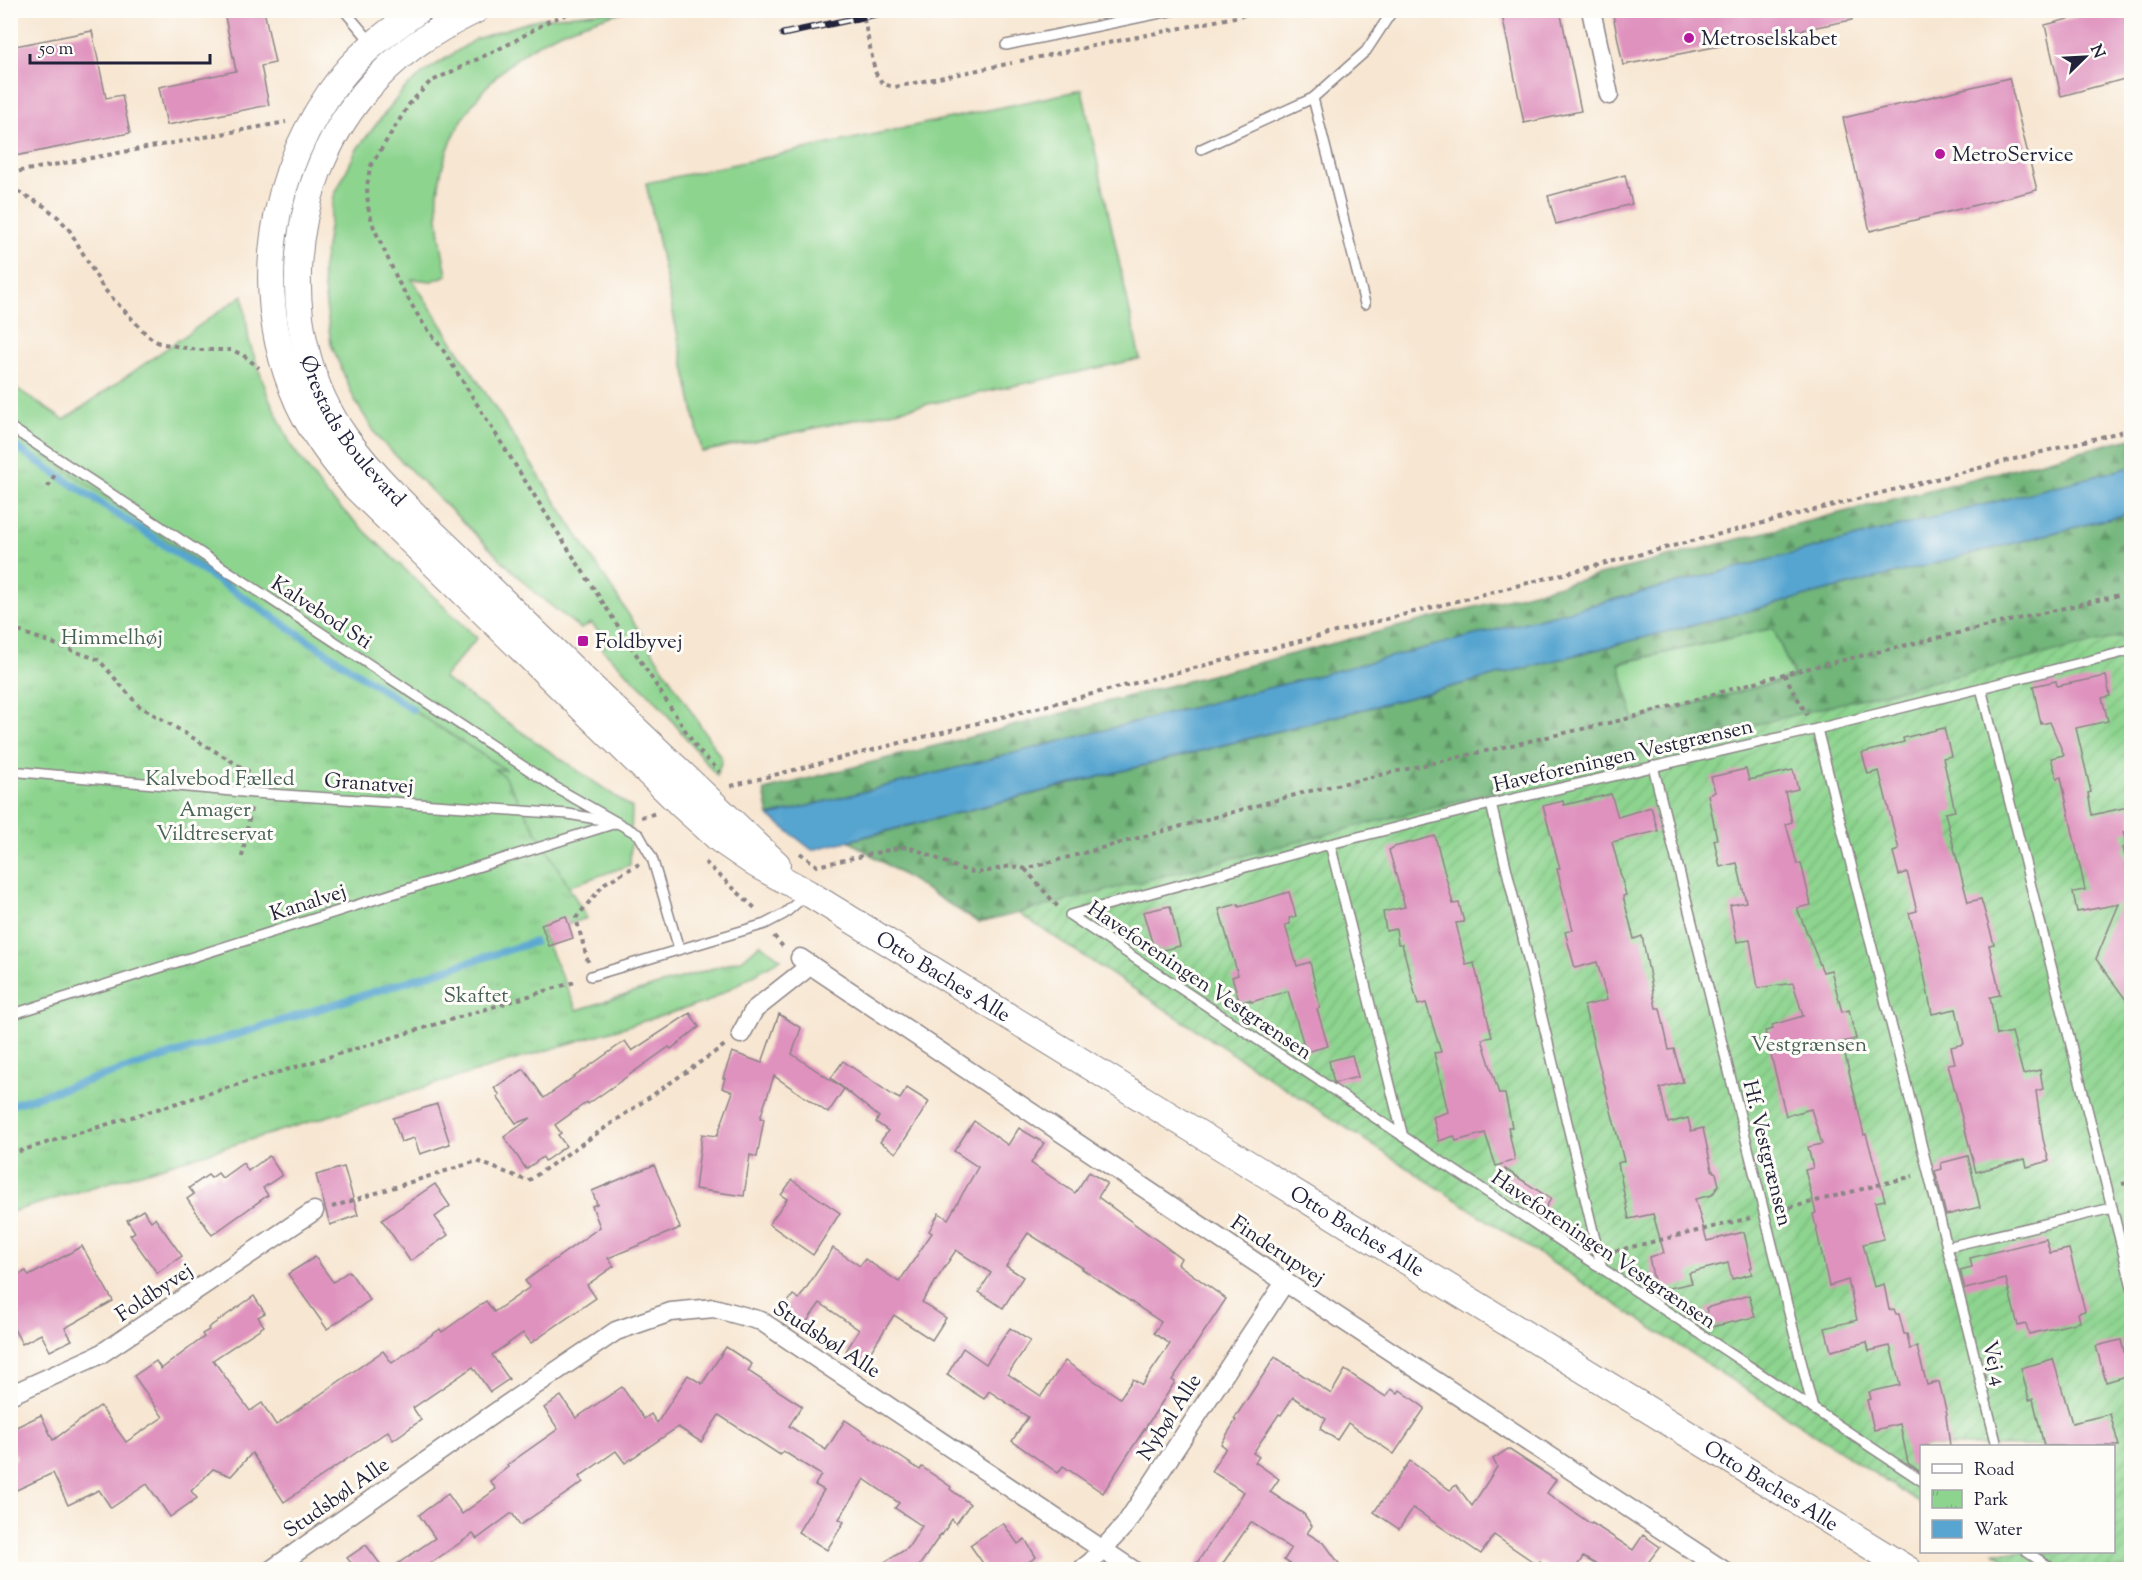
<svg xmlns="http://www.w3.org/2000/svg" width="2142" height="1580" viewBox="0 0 2142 1580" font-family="'Sorts Mill Goudy',serif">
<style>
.grass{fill:#8dd48f;stroke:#587b65;stroke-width:1.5}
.forest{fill:url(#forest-firs);stroke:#4a6c5a;stroke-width:1.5;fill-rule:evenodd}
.park{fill:url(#park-tufts);stroke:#587b65;stroke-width:1.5}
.garden{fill:url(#garden-furrows);stroke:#587b65;stroke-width:1.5}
.water{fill:#57a5d0;stroke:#3c6486;stroke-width:1.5}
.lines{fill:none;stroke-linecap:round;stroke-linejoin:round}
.stream{stroke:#57a5d0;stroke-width:8}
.building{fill:#df92be}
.lane-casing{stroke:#8c8486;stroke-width:12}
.street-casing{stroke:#8c8486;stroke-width:21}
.secondary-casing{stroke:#8c8486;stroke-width:28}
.path{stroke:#8c8486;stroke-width:4;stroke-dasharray:4.5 4.5;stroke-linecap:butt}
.lane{stroke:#fff;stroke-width:9}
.street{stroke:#fff;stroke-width:18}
.secondary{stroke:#fff;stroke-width:26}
.rail-casing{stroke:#22223b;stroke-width:7}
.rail{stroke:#fdfcf7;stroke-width:4.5;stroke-dasharray:14;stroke-linecap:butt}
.poi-dot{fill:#b5179e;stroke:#fdfcf7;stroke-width:2}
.labels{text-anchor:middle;stroke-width:6;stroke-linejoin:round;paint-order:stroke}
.poi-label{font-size:21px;fill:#22223b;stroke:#fdfcf7;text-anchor:start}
.street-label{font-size:21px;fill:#22223b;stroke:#fdfcf7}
.park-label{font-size:21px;fill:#476058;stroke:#fdfcf7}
</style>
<defs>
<pattern id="forest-firs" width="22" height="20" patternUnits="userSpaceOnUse" patternTransform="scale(1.5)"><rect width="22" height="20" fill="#72b67a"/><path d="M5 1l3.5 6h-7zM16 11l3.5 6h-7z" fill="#5d9465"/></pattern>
<pattern id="park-tufts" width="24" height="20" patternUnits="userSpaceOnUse" patternTransform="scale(1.5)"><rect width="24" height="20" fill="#8dd48f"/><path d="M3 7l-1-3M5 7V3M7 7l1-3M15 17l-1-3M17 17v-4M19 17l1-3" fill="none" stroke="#79b67c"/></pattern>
<pattern id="garden-furrows" width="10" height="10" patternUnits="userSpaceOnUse" patternTransform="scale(1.5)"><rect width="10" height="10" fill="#8dd48f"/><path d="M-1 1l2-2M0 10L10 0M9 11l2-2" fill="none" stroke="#79b67c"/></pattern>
</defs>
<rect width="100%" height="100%" fill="#fdfcf7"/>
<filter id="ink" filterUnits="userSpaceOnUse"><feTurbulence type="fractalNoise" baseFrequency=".0167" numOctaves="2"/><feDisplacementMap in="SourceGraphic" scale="12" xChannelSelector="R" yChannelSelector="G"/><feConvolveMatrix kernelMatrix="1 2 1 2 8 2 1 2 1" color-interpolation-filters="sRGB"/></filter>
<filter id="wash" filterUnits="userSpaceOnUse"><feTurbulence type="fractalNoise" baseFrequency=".008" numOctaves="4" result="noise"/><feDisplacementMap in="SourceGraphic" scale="24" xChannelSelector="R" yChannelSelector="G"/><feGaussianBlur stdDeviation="1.35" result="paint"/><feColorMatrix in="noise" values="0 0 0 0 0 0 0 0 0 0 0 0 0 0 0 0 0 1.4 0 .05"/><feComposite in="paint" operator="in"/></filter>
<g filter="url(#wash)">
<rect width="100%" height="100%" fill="#f7e6d1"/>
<g class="grass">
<path d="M613,11H625C597,19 569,27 543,41C488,72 444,129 438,193C436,221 442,249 447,275L432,281L412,279L722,759L717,776L656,701L602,649L607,641L591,623L581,629L535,593L379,439L355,401L331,344L322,273L334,196L357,149L404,89L426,71L476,39L538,19Z"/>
<polygon points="1082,90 1140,359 702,452 646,183"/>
<polygon points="243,295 249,341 268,396 292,447 326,494 477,638 443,678 632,808 630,865 504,909 11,1063 10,384 64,420"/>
<polygon points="1773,628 1794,677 1634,720 1618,664"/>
</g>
<g class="forest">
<polygon points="2131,438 2131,467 769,816 764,790"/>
<path d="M2131,513V635L979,923L849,841ZM1773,628L1794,677L1634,720L1619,663Z"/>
</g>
<polygon class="park" points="10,430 378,688 506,770 495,769 504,776 587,918 542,933 577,1010 743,959 760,944 781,959 707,1002 11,1212"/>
<polygon class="garden" points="2131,634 2131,1569 2021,1569 1994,1552 2114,1552 2114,1446 1922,1446 1921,1504 1018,913 1805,712"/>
<polygon class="water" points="2131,467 2131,513 812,850 769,816"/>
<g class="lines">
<g class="stream">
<polyline points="10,443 412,709"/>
<polyline points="10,1105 534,942"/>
</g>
</g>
<g id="blocks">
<g class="building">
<polygon points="234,10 264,10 275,63 261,66 269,105 167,125 159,87 236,71 224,12"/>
<polygon points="1501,10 1560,10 1581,111 1524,123"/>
<polygon points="1612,10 1851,10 1852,20 1623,65"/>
<polygon points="2103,10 2132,10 2132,77 2061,96 2045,25"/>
<polygon points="92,31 106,98 122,95 130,133 10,157 10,47"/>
<polygon points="2009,78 2037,190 1870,231 1843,118"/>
<polygon points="1625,175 1632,204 1556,224 1548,196"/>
<polygon points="2106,676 2110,696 2102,698 2108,721 2076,728 2091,792 2088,793 2092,815 2132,806 2132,831 2123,832 2127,847 2123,848 2127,863 2125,864 2129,879 2132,875 2132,1008 2096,959 2119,904 2077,912 2073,892 2085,890 2061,777 2057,778 2051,758 2064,755 2050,722 2041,724 2033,686 2056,681 2057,686"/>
<polygon points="1944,728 1951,756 1943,758 1955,811 1945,813 1968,902 1981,899 1994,944 1989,945 2000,995 1990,997 1997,1035 2012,1032 2023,1074 2040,1070 2043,1089 2036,1091 2043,1139 2049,1161 2027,1167 2025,1159 1976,1172 1948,1064 1955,1063 1951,1047 1964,1044 1956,1009 1932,1014 1920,954 1909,913 1917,911 1907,872 1899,875 1893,852 1899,850 1879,771 1868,774 1862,753 1904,742 1903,738"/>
<polygon points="1746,769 1749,780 1793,770 1798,789 1785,792 1792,822 1786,824 1797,864 1801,863 1811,905 1797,908 1823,972 1831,970 1842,1012 1849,1010 1856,1039 1842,1042 1864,1135 1866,1134 1885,1200 1875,1202 1884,1239 1863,1244 1874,1287 1884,1284 1889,1310 1894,1309 1896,1314 1899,1314 1904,1334 1907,1334 1910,1349 1917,1347 1927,1385 1939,1382 1947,1414 1946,1415 1950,1446 1922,1446 1922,1473 1908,1463 1900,1424 1874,1430 1867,1400 1871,1399 1869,1392 1900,1385 1890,1346 1869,1351 1867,1342 1831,1351 1825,1328 1857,1320 1848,1280 1829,1286 1813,1214 1816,1213 1805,1170 1813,1168 1808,1147 1822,1144 1811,1109 1786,1116 1765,1031 1773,1029 1772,1025 1803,1016 1793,983 1758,988 1750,940 1737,942 1730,905 1746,902 1737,863 1720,867 1714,840 1717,839 1708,795 1715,792 1711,777"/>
<polygon points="1611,794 1618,817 1651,807 1658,831 1612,842 1626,895 1623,896 1634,939 1642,936 1656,1008 1660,1008 1669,1050 1674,1049 1683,1082 1660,1088 1668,1123 1688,1118 1691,1131 1703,1128 1712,1170 1716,1173 1719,1185 1712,1195 1695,1199 1707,1241 1744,1232 1752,1267 1750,1268 1752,1274 1732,1279 1728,1263 1689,1273 1692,1283 1656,1291 1649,1257 1664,1253 1653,1214 1629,1219 1618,1163 1624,1161 1584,1006 1607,1000 1597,962 1575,968 1565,932 1573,930 1557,869 1560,869 1543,806 1563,801 1564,805"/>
<polygon points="1435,836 1453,904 1459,903 1464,922 1456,923 1466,965 1474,963 1492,1037 1482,1039 1499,1094 1505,1094 1512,1127 1508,1127 1515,1160 1496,1166 1485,1133 1456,1141 1454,1136 1439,1141 1433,1117 1448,1112 1434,1053 1441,1052 1426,1003 1418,1005 1402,944 1398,944 1396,929 1386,931 1383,912 1405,907 1389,850 1394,847"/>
<polygon points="1289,892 1296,916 1289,918 1290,924 1285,925 1297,966 1310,962 1320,1008 1317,1009 1328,1046 1306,1052 1288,991 1251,1002 1250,1000 1240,1003 1232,977 1238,975 1219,909 1238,904 1239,907"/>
<polygon points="1170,906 1180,946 1159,951 1158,948 1154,949 1143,912"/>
<polygon points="566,916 573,938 549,946 541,924"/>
<polygon points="690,1013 699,1027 671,1049 669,1047 588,1104 587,1102 555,1125 561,1133 558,1135 566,1146 545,1161 543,1157 526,1169 504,1137 531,1118 516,1123 497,1097 500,1095 494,1088 524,1069 544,1098 625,1041 632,1051"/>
<polygon points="779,1014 801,1028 792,1054 844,1089 828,1113 774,1076 760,1118 764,1119 757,1157 750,1155 744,1196 695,1189 702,1134 717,1136 733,1092 722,1088 725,1078 723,1078 732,1052 762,1063"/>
<polygon points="1352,1055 1358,1077 1334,1083 1329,1061"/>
<polygon points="843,1061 894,1096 900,1099 907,1088 929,1102 896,1153 880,1142 888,1131 876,1122 879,1117 831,1078"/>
<polygon points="437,1104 450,1144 420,1154 414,1138 401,1142 393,1118"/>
<polygon points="974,1121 1008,1145 1019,1128 1044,1143 1031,1163 1075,1193 1089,1172 1107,1183 1098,1197 1181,1258 1178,1264 1226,1299 1172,1380 1175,1382 1103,1493 1063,1466 1058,1473 1012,1441 1028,1417 989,1391 984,1399 947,1375 963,1348 986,1364 1010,1328 1030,1341 1008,1374 1041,1396 1065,1361 1120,1398 1133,1379 1142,1385 1170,1344 1154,1333 1161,1322 1082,1269 1083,1268 1028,1233 1006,1266 1023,1277 1003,1308 979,1292 991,1273 956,1250 922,1302 946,1318 932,1340 894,1315 864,1362 846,1351 859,1330 820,1303 803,1327 781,1312 793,1295 799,1299 833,1248 860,1266 865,1259 899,1282 932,1233 929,1231 939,1213 948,1219 978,1167 954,1151"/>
<polygon points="269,1156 282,1175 263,1188 268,1195 212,1235 187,1199 194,1194 189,1188 208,1175 211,1178 218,1173 222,1178 243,1163 248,1171"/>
<polygon points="1968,1156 1980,1207 1946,1215 1935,1171 1942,1169 1941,1163"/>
<polygon points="654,1165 680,1228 608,1258 614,1266 587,1285 596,1298 531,1343 523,1333 492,1355 509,1379 490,1392 473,1367 413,1408 421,1420 393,1440 388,1431 284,1502 252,1453 231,1476 213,1469 191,1491 197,1498 170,1517 147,1484 111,1508 99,1490 68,1505 53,1473 10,1493 10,1462 17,1458 10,1445 10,1430 41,1415 53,1440 100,1406 126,1442 163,1417 134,1376 156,1361 161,1369 204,1337 202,1334 209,1330 208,1328 254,1296 265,1313 258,1317 264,1326 213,1360 250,1411 262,1403 276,1425 383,1351 392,1363 440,1329 442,1332 486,1301 494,1312 530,1287 525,1281 600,1227 592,1206 597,1204 592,1191"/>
<polygon points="344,1167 358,1215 330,1225 316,1175"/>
<polygon points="1505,1169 1551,1199 1540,1216 1510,1195"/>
<polygon points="792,1180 840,1213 813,1255 769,1224 787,1199 781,1195"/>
<polygon points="435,1184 450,1206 435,1217 448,1235 410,1261 382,1220"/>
<polygon points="143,1210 151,1221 155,1218 182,1256 157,1273 130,1235 135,1232 127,1220"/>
<polygon points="2046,1239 2050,1253 2069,1249 2085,1311 2078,1313 2080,1322 2029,1334 2026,1324 2018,1326 2006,1279 1965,1289 1960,1270 1972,1267 1970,1258"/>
<polygon points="82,1246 113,1301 65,1328 72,1340 50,1351 41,1334 22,1344 10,1321 10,1279 26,1271 29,1276"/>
<polygon points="315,1257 333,1282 349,1271 370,1300 327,1329 288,1274"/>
<polygon points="1749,1295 1755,1317 1711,1327 1706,1308"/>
<polygon points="2121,1340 2130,1375 2106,1382 2096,1346"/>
<polygon points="726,1347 752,1364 748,1371 802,1406 789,1426 826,1450 845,1420 920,1470 922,1467 951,1487 950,1489 970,1504 956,1524 952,1519 942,1535 941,1534 917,1569 873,1569 908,1548 922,1526 895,1508 899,1503 864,1479 839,1519 844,1522 827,1550 798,1532 824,1490 815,1485 821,1475 783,1451 780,1455 719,1415 701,1442 678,1427 625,1463 616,1451 579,1477 583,1482 520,1525 512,1513 477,1539 473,1534 422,1569 390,1569 435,1538 419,1515 448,1494 462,1514 496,1489 490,1481 508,1467 507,1465 558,1429 544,1408 561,1396 576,1418 622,1387 644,1419 651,1414 657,1423 688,1375 702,1384"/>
<polygon points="1275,1357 1331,1394 1345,1370 1386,1397 1391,1389 1398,1393 1400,1390 1425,1408 1394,1454 1348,1423 1337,1440 1320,1429 1326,1419 1293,1397 1281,1415 1279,1414 1253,1453 1259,1457 1255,1462 1279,1479 1270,1492 1304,1514 1312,1526 1307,1533 1325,1544 1343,1569 1298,1569 1284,1560 1291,1549 1251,1522 1219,1569 1193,1569 1244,1492 1211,1471 1226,1448 1221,1444 1236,1420 1234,1419"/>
<polygon points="2053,1359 2072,1423 2110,1414 2119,1446 2044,1446 2033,1399 2029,1400 2021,1368"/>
<polygon points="1508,1449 1556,1480 1547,1493 1591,1524 1592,1523 1633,1550 1643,1535 1660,1547 1649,1561 1661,1569 1604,1569 1583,1557 1575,1569 1552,1569 1540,1561 1538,1565 1494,1535 1481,1554 1413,1508 1399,1529 1374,1512 1410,1461 1450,1490 1456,1485 1472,1506 1497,1467 1493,1459"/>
<polygon points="1003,1523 1018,1544 1025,1539 1036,1557 1018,1569 987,1569 970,1545"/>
<polygon points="366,1545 384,1569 356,1569 347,1558"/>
</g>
</g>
</g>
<g filter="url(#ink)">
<use href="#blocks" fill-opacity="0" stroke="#8c8486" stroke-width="1.5"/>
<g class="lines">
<defs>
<g id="lane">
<polyline points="344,10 372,43"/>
<polyline points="1006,45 1175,10"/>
<polyline points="1313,98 1365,304"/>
<polyline points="1201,149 1313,98 1366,51 1393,10"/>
<polyline points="10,427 553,786 639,835 652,858 679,949"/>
<polyline points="1981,688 2132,1287"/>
<polyline points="1817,729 1997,1446"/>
<polyline points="1653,766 1813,1409"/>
<polyline points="10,771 254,793 568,814 608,821"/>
<polyline points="1491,804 1602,1269"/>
<polyline points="1330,844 1403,1137"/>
<polyline points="591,976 765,924 784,914 806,895"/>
<polyline points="10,1015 616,823"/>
<polyline points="1947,1247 2112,1208"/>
<polyline points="1922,1481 1070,915 1330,844 1491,804 1817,729 2132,650"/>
<polyline points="2027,1552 2054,1570"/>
</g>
<g id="street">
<polyline points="1591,10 1609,95"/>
<polyline points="800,958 1285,1282 1723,1570"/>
<polyline points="741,1034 754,1010 811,965"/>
<polyline points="10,1395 99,1355 314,1211"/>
<polyline points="271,1570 506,1405 616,1331 671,1312 714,1308 761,1321 1133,1570"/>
<polyline points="1081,1570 1091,1562 1125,1525 1285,1282"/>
</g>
<g id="secondary">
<path id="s1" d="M419,10C392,29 364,49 343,75C268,170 249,294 299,405C313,435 334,461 355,487L680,804L720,840L755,864L808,893L1909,1570"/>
<path id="s2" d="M476,10C431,32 396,54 364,93C285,187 274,337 346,438C382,488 438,536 482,580C579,676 678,770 777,864"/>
</g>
</defs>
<use href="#lane" class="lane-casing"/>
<use href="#street" class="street-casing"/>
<use href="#secondary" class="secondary-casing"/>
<g class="path">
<polyline points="572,10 573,12 549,21 511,43 430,82 410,103 370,167 367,187 368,207 374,228 399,283 420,319 443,350 556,530 698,750 720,772"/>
<polyline points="837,10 838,22"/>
<path d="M862,10L875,71C879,81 883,85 895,87L1012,63"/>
<polyline points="1020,61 1269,10"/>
<polyline points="10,173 286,122"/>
<polyline points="10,187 44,206 59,218 70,231 103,288 147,335 159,343 197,350 232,350 243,355 259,368"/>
<polyline points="48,487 55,474"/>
<polyline points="10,628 99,660 138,705 248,771 250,777"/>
<polyline points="1784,674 1807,715"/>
<polyline points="731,786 2132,429"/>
<polyline points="641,817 657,813"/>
<path d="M800,853L817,866L902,847C927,849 948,868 974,872C992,874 1007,861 1025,869L1306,792L1626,719L1784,674L2132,592"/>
<polyline points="242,857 251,808"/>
<polyline points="705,862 757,910"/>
<polyline points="1025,869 1058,907"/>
<polyline points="774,936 784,948"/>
<polyline points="588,962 576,918 605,883 639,864"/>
<polyline points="10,1154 578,981"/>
<polyline points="2122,1184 2132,1182"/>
<polyline points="332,1207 477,1161 528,1181 725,1045"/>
<polyline points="1781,1210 1913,1176"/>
<polyline points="1615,1251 1750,1218"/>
</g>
<use href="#lane" class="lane"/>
<use href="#street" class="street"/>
<use href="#secondary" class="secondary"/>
<defs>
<polyline id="rail" points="783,34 895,10"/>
</defs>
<use href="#rail" class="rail-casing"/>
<use href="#rail" class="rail"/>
</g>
</g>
<g class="poi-dot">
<circle cx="1689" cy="38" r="6"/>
<circle cx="1940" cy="154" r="6"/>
<rect x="577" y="635" width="12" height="12" rx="3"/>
</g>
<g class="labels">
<g class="poi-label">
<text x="1701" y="45">Metroselskabet</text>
<text x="1952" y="161">MetroService</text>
<text x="595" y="648">Foldbyvej</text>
</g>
<g class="street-label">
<text dy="7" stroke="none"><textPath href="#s2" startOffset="508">Ørestads Boulevard</textPath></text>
<text transform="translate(322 612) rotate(33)" y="7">Kalvebod Sti</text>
<text transform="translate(1623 755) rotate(-13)" y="7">Haveforeningen Vestgrænsen</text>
<text transform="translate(369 783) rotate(4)" y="7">Granatvej</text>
<text transform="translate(308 902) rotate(-18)" y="7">Kanalvej</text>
<text dy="7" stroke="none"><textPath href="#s1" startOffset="1320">Otto Baches Alle</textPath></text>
<text transform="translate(1200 980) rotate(34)" y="7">Haveforeningen Vestgrænsen</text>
<text transform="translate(1768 1153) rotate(76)" y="7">Hf. Vestgrænsen</text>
<text dy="7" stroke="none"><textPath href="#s1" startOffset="1806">Otto Baches Alle</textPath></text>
<text transform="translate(1604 1249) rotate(34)" y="7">Haveforeningen Vestgrænsen</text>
<text transform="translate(1278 1250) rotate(34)" y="7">Finderupvej</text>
<text transform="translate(154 1292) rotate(-34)" y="7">Foldbyvej</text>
<text transform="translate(827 1339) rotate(33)" y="7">Studsbøl Alle</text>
<text transform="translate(1995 1363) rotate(76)" y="7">Vej 4</text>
<text transform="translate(1169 1417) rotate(-57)" y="7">Nybøl Alle</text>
<text dy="7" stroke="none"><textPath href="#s1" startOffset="2292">Otto Baches Alle</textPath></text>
<text transform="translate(336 1497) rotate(-35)" y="7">Studsbøl Alle</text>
</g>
<g class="park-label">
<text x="112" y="644">Himmelhøj</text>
<text x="220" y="785">Kalvebod Fælled</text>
<text x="215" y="816">Amager<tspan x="215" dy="24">Vildtreservat</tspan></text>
<text x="476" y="1002">Skaftet</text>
<text x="1809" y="1051">Vestgrænsen</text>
</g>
</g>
<rect width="2142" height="1580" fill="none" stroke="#fdfcf7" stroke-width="36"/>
<rect x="1920" y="1445" width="195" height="108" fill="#fdfcf7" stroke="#a5a5ac" stroke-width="1.5"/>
<rect x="1932" y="1464" width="30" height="9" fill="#ffffff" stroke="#a5a5ac" stroke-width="1.5"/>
<text x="1974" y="1475" font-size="18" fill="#22223b">Road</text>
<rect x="1932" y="1490" width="30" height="18" fill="url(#park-tufts)" stroke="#a5a5ac" stroke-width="1.5"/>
<text x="1974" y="1505" font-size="18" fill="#22223b">Park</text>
<rect x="1932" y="1520" width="30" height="18" fill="#57a5d0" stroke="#a5a5ac" stroke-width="1.5"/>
<text x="1974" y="1535" font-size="18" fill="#22223b">Water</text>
<g transform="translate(2085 57) rotate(66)" stroke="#fdfcf7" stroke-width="4.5" paint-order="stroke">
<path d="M0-4.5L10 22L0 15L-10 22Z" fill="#22223b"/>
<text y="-9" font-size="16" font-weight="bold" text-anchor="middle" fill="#22223b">N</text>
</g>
<path d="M30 54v9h180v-9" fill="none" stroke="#22223b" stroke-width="3"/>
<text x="39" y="54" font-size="18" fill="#22223b" stroke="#fdfcf7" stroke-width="4.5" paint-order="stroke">50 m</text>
</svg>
